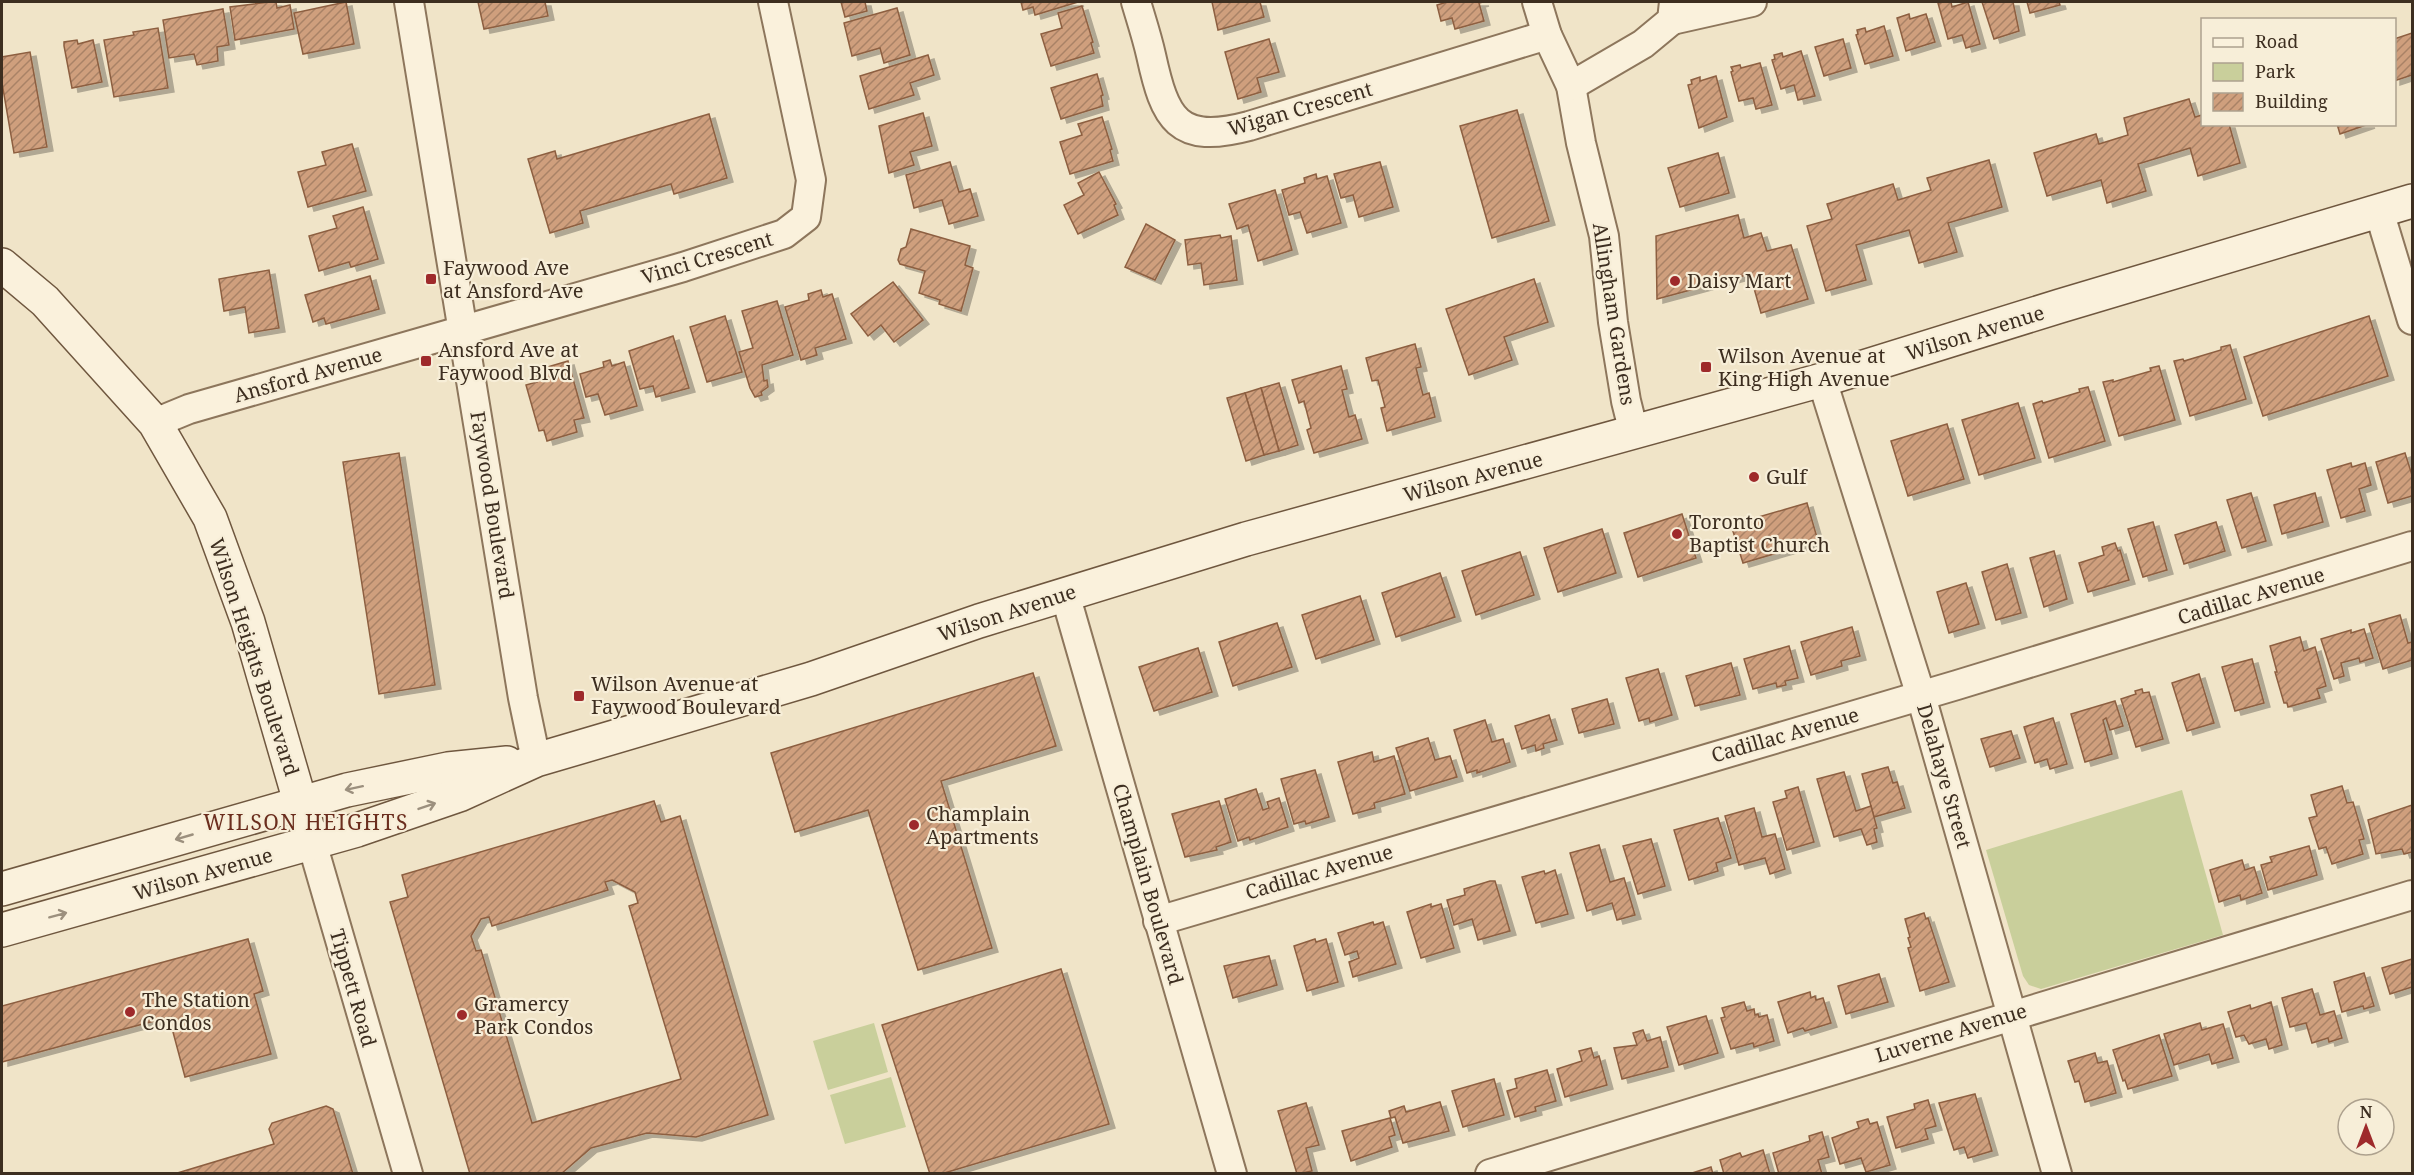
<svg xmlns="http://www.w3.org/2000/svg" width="2414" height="1175" viewBox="0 0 2414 1175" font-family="'Noto Serif',serif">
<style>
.green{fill:#c9cf9b}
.building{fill:url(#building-hatch);stroke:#8d5f41;stroke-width:1.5;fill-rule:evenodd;filter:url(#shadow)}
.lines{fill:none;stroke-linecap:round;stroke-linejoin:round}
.minor-casing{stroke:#8d765c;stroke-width:32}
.secondary-casing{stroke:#6f573f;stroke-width:36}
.minor{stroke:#faf1dc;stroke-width:28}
.secondary{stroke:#faf1dc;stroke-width:33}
.oneway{stroke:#9c907e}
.poi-dot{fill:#9e2a2b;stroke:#f7eed8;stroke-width:2}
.labels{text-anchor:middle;stroke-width:4.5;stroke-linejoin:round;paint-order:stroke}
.street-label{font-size:20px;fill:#3d2e20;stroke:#f7eed8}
.poi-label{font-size:20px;fill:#3d2e20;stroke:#f7eed8;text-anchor:start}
.neighbourhood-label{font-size:21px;letter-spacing:1.5px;fill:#6b2e1e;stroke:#f7eed8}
</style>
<defs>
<pattern id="building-hatch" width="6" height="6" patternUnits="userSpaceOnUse" patternTransform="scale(1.5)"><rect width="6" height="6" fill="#cf9f7d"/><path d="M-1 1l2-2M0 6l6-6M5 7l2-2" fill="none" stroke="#a98266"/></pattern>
<filter id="shadow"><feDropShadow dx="6" dy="4" stdDeviation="0" flood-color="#0004"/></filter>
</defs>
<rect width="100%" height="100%" fill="#f0e4c8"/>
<g class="green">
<polygon points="2182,790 2223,935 2041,989 2029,985 2023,976 1986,850"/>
<polygon points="874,1023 888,1072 828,1090 813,1041"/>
<polygon points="891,1077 906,1127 845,1144 830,1095"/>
</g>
<g class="building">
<polygon points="269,2 276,2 277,8 290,5 294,29 235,40 230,7"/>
<polygon points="346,2 354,44 303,54 294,13"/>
<polygon points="478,2 545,2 548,16 484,29"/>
<polygon points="841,2 865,2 867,11 845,17"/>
<polygon points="1021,2 1078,2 1035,15 1033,7 1023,10"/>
<polygon points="1212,2 1260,2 1264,17 1218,30"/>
<polygon points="1447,2 1483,2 1479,3 1484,21 1455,29 1452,18 1441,21 1437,5"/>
<polygon points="1943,2 1951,2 1952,7 1968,2 1980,44 1966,48 1962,35 1948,39 1938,3"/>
<polygon points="1982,2 2013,2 2019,31 1994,39"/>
<polygon points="2027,2 2059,2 2060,5 2030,13"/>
<polygon points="1082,6 1093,42 1091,43 1094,53 1051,66 1041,34 1062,28 1058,13"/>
<polygon points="897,8 910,55 884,63 880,48 852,56 844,23"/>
<polygon points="223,9 229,45 217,47 218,61 197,65 194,54 169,58 163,20"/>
<polygon points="1909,14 1910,19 1926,14 1935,42 1906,51 1897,18"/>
<polygon points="1884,26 1893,56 1865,64 1856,35 1858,34 1857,30 1865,28 1866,32"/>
<polygon points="158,28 168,88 114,97 104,40 134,35 133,32"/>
<polygon points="2412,33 2412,75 2394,81 2394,39"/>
<polygon points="1269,39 1279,72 1257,78 1261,92 1238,99 1225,52"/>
<polygon points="1843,39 1851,68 1824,76 1815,47"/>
<polygon points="77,40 78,44 93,40 102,82 72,88 64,46 64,42"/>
<polygon points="1801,51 1815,96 1798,100 1794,85 1781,89 1772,60 1775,59 1774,55 1782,53 1783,57"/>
<polygon points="30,52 47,147 14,153 2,83 2,57"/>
<polygon points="928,55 934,75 910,83 914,95 869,109 860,76"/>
<polygon points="1760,63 1772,105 1756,109 1753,98 1739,101 1731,72 1733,71 1731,67 1740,65 1741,68"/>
<polygon points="1097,74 1103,95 1101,96 1103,106 1061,119 1051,88"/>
<polygon points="1716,76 1727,117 1699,128 1688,85 1692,84 1691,80 1700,77 1700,81"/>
<polygon points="2189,99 2195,117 2202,115 2202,124 2229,124 2240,163 2198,176 2190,148 2138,164 2146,191 2107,203 2101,180 2047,196 2034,153 2096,134 2099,144 2128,135 2124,118"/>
<polygon points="1517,110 1549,221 1492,238 1460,126"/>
<polygon points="923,113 932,146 910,152 914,165 889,173 879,126"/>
<polygon points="709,114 727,178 674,194 671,184 580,211 583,223 550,233 528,159 555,151 557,159"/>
<polygon points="1102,117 1112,149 1110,150 1113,161 1070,174 1060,142 1082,135 1078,124"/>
<polygon points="2337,124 2369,124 2340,134"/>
<polygon points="352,144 366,191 308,207 298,172 326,165 322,152"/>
<polygon points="1718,153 1729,193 1680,207 1668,168"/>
<polygon points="1989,160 2002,207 1948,223 1957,252 1919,263 1909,230 1856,245 1866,280 1826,291 1807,226 1832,219 1827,204 1893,184 1898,200 1931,190 1927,178"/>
<polygon points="950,162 959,192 970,189 978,216 949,224 942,200 914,208 906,175"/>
<polygon points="1380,162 1393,207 1359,217 1353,195 1341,198 1334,174"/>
<polygon points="1099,172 1116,204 1114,205 1118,215 1078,234 1064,205 1084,195 1078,183"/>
<polygon points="1316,174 1317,179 1327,176 1341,223 1307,233 1300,212 1289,215 1282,190 1305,183 1304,178"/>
<polygon points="1275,190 1292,250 1258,261 1248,225 1237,229 1229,204"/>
<polygon points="363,207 378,259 351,267 349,262 319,271 309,236 337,228 333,216"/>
<polygon points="1738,215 1744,238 1761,233 1767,251 1791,245 1808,299 1761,313 1750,274 1657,299 1656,236"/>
<polygon points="1146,224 1175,240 1155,280 1125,267"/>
<polygon points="911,229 970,246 965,265 973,268 961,311 939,304 940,300 919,293 925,271 900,264 898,260 901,249 906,247"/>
<polygon points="1220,235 1221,238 1231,236 1237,280 1204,285 1201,263 1188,265 1185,240"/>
<polygon points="269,270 279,328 249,333 245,307 224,311 219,279"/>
<polygon points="370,276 379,309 326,324 324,318 313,322 305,295"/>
<polygon points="1534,279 1548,322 1504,337 1512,360 1469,375 1446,309"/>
<polygon points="893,282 923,320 894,342 881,325 868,336 851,314"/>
<polygon points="821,290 823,297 832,294 846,339 815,348 817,355 801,360 785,307 809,300 808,294"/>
<polygon points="777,301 793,355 762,365 764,381 767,380 768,387 761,392 762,395 755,397 750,388 739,352 753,348 742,311"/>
<polygon points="725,316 742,372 707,382 690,327"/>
<polygon points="2369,316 2388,376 2263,416 2244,357"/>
<polygon points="673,336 689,388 656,397 653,386 640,389 629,351"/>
<polygon points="1415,344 1421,367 1416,368 1423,395 1429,393 1435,417 1387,431 1381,408 1385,407 1378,380 1372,381 1366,358"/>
<polygon points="2230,345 2246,399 2190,416 2174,361 2183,359 2184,361 2221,350 2221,347"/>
<polygon points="610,360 612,366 624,362 637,406 605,415 598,394 586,397 580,374 604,367 603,362"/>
<polygon points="568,361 584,418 574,420 577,432 547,441 544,430 539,431 526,385 537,382 534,371"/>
<polygon points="1341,366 1347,389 1342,390 1349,417 1355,415 1362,439 1314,453 1307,430 1311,428 1304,401 1299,403 1292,380"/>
<polygon points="2159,366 2175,420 2119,436 2103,382 2113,380 2113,382 2151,371 2150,368"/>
<polygon points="1279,383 1298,445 1279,451 1261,388"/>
<polygon points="2088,387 2105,441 2049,458 2033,404 2042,401 2043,403 2080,392 2079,389"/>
<polygon points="1261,388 1279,451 1264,455 1245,393"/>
<polygon points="1245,393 1264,455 1246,461 1227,398"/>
<polygon points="2018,403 2035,458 1979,475 1962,420"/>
<polygon points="1947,424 1964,479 1908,496 1891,441"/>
<polygon points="399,453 435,685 379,694 343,462"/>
<polygon points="2405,453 2412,475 2412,496 2388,503 2376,462"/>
<polygon points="2351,463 2352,467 2365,463 2371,485 2359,489 2365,511 2341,518 2327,470"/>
<polygon points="2251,493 2266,541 2242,548 2227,500"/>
<polygon points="2315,493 2323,522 2282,534 2274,505"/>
<polygon points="1807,503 1818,541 1743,563 1731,525"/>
<polygon points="1682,514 1696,558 1638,577 1624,533"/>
<polygon points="2153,522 2167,570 2143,577 2128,529"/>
<polygon points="2216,522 2225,551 2184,564 2175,535"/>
<polygon points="1602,529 1616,573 1558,592 1544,548"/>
<polygon points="2115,543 2118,551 2120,550 2129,580 2088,592 2079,563 2104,555 2102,547"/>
<polygon points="2054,551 2067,599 2044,607 2030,558"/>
<polygon points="1520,552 1534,595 1476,615 1462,571"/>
<polygon points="2007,564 2021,613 1996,620 1982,572"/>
<polygon points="1440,573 1455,617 1396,637 1382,593"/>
<polygon points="1966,583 1979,624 1949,633 1937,592"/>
<polygon points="1360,596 1374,640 1316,659 1302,615"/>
<polygon points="2400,615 2408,643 2412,642 2412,660 2383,669 2369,624"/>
<polygon points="1277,623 1292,667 1233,686 1219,642"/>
<polygon points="1852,627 1860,656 1841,661 1842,666 1811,675 1801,642"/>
<polygon points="2364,629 2373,658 2360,662 2359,658 2341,663 2344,676 2334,679 2321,639 2351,630 2351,633"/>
<polygon points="2300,637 2304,651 2315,647 2326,686 2317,689 2320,698 2288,707 2287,703 2284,703 2275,672 2277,672 2270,646"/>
<polygon points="1789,646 1798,678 1785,681 1786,685 1777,687 1776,683 1753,689 1744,659"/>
<polygon points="1198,648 1212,692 1154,711 1139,667"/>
<polygon points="2252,659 2264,703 2235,711 2222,667"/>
<polygon points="1731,663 1740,695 1695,706 1686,676"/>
<polygon points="1658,669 1672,715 1650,722 1649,718 1639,721 1626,678"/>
<polygon points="1033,673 1056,746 941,781 992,948 918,970 868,810 795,832 771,753"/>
<polygon points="2199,674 2214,723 2187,731 2172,683"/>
<polygon points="2142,689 2143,693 2149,692 2163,739 2136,747 2121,699 2136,694 2135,691"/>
<polygon points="1607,699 1614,724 1579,733 1572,709"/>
<polygon points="2115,701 2123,726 2110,730 2106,718 2103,720 2112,754 2085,762 2071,714"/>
<polygon points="1549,715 1557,740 1543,744 1544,748 1536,751 1535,745 1522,749 1515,726"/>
<polygon points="2053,718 2067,764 2050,769 2047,759 2035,763 2024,727"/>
<polygon points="1485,720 1492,742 1503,739 1510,762 1477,773 1477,770 1467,773 1454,730"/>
<polygon points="2011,731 2020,758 1990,767 1981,739"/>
<polygon points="1428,738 1435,760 1450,756 1457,777 1410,791 1396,748"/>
<polygon points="1372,752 1374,762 1394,756 1405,794 1374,803 1375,808 1353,814 1338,762"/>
<polygon points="1888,767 1893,783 1897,782 1905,808 1874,817 1862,774"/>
<polygon points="1315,770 1329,817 1306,824 1305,821 1294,824 1281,779"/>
<polygon points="1844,772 1856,811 1871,806 1877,828 1874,829 1877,842 1867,845 1861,829 1834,837 1817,779"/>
<polygon points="2342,786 2347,803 2353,802 2364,839 2359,840 2363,854 2332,864 2326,847 2319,849 2309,818 2317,816 2311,795"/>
<polygon points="1798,787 1814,842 1787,850 1773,802 1787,798 1785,791"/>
<polygon points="1256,789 1263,810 1269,808 1267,802 1279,798 1288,827 1250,840 1249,837 1238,841 1225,799"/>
<path d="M654,801L661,822L680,816L768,1115L696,1137L647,1133L591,1148L561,1174H470L390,902L408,897L402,875ZM612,880L635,892L638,903L629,906L681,1079L532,1123L481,950L476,951L471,936L481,919L489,917L492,926L608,890L605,882Z"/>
<polygon points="1219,801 1231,842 1216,847 1217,850 1185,857 1172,814"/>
<polygon points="2412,805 2412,852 2404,854 2402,849 2376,854 2368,820"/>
<polygon points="1754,808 1762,837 1775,834 1785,869 1770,874 1765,858 1739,865 1725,816"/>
<polygon points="1718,818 1731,858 1716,863 1718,871 1689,880 1674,830"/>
<polygon points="1651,839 1665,886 1638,894 1623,846"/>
<polygon points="1599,845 1610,882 1624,878 1635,915 1617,920 1612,903 1587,911 1570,853"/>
<polygon points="2309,846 2317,875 2268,890 2261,865 2272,862 2270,857"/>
<polygon points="2242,860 2245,870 2254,867 2262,893 2241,900 2240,895 2219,902 2210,870"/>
<polygon points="1555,870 1568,914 1536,923 1522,877 1544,871 1545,874"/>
<polygon points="1490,881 1495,881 1510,931 1478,940 1472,919 1454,925 1447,900 1465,895 1464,889"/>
<polygon points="1431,904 1431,907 1441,904 1454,948 1421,958 1407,912"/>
<polygon points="1924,913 1926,919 1928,918 1949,982 1920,991 1908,948 1911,947 1908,938 1910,937 1905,919"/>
<polygon points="1373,922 1374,925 1383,922 1396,964 1353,977 1349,962 1359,958 1357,951 1345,955 1338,933"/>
<polygon points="248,939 263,991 254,994 271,1054 185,1077 169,1017 2,1062 2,1006"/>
<polygon points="1315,939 1316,942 1326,939 1338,982 1307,991 1294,946"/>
<polygon points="1269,956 1277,985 1233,998 1224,966"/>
<polygon points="2412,959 2412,987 2390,994 2382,968"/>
<polygon points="1061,969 1109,1124 941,1174 930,1174 882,1025"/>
<polygon points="2364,973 2374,1006 2364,1009 2363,1006 2342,1012 2334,982"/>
<polygon points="1879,974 1888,1002 1846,1014 1838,986"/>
<polygon points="2312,989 2320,1015 2334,1011 2342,1038 2329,1042 2328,1038 2312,1043 2306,1023 2290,1027 2282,998"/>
<polygon points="1810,992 1811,998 1815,996 1816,1000 1823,998 1831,1023 1805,1031 1803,1028 1788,1033 1778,1002"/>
<polygon points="1744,1002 1747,1011 1754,1009 1755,1015 1758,1014 1759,1017 1767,1015 1774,1041 1754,1047 1753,1043 1731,1049 1721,1018 1725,1017 1722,1008"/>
<polygon points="2271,1002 2282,1045 2269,1049 2266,1039 2249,1044 2244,1035 2236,1037 2228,1012 2250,1005 2251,1009"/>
<polygon points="1706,1016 1718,1053 1679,1065 1667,1027"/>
<polygon points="2200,1023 2202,1030 2223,1024 2233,1058 2212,1064 2209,1054 2174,1065 2164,1034"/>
<polygon points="1643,1030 1647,1041 1660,1037 1668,1067 1622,1079 1614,1048 1637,1045 1633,1033"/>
<polygon points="2159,1035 2172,1076 2128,1089 2125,1080 2123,1081 2113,1050"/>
<polygon points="1591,1048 1594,1058 1599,1056 1607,1085 1565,1097 1557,1069 1582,1061 1579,1051"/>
<polygon points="2095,1053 2098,1063 2107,1061 2116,1093 2085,1102 2079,1081 2075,1082 2068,1061"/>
<polygon points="1547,1070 1556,1101 1535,1107 1536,1111 1515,1117 1507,1091 1517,1088 1515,1079"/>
<polygon points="1494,1079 1504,1115 1463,1127 1452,1091"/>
<polygon points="1975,1094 1992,1151 1968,1158 1964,1147 1954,1150 1939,1103"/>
<polygon points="1928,1100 1936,1126 1925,1129 1928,1139 1896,1148 1887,1117 1915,1109 1914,1104"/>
<polygon points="1440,1102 1449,1131 1403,1143 1395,1117 1391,1118 1389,1111 1404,1106 1406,1112"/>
<polygon points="1306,1103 1319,1145 1306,1148 1312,1171 1297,1174 1278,1111"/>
<polygon points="326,1106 333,1109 353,1174 174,1174 274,1144 269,1129 272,1123"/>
<polygon points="1390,1118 1395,1135 1389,1137 1392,1147 1351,1161 1342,1131"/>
<polygon points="1868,1119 1870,1124 1877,1122 1890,1165 1866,1172 1861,1158 1840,1164 1832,1138 1859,1128 1857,1122"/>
<polygon points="1822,1132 1829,1157 1818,1160 1822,1174 1779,1174 1773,1153 1810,1141 1809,1136"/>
<polygon points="1763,1150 1770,1174 1724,1174 1720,1160 1740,1153 1742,1157"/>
<polygon points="1711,1167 1713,1174 1689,1174"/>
</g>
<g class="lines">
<defs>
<g id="minor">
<polyline points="409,2 523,698 536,760"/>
<path d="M1136,2C1141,19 1147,37 1151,55C1165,119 1177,145 1249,126L1547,35"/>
<polyline points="1537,2 1547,35 1571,86 1581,143 1604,236 1613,322 1626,401 1634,433"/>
<polyline points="1672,20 1752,2"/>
<polyline points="1571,86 1643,44 1672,20 1674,2"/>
<polyline points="2379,211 2412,320"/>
<polyline points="1822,380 1921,696 2057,1174"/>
<polyline points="155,423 189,409 683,267 784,234 806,217 811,180 773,2"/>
<polyline points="1065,594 1232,1174"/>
<polyline points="312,843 408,1174"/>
<polyline points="1158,921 1957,685 2412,546"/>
<polyline points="1490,1174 2412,895"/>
</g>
<g id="secondary">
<polyline points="2,265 45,301 155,423 210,518 248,622 312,843"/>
<polyline points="2,889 347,790 448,769 507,763"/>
<polyline points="2,930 357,830 459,795 536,760 811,679 979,621 1246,539 1822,380 2060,306 2412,201"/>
</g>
</defs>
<use href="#minor" class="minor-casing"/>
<use href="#secondary" class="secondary-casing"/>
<use href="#minor" class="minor"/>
<use href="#secondary" class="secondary"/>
</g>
<defs><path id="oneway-shaft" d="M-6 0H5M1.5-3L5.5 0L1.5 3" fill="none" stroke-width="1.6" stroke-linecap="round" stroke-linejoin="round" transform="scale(1.5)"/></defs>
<g class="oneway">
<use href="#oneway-shaft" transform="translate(354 788) rotate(168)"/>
<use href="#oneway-shaft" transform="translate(427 806) rotate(-19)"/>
<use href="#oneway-shaft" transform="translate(184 837) rotate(164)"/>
<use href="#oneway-shaft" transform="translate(58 915) rotate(-15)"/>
</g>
<g class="poi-dot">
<rect x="425" y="273" width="12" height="12" rx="3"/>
<circle cx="1675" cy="281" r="6"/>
<rect x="420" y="355" width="12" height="12" rx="3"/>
<rect x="1700" y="361" width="12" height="12" rx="3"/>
<circle cx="1754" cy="477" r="6"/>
<circle cx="1677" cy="534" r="6"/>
<rect x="573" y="690" width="12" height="12" rx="3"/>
<circle cx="914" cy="825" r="6"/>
<circle cx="130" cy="1012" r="6"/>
<circle cx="462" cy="1015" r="6"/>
</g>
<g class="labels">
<g class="street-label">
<text transform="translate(1300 109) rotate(-16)" y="7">Wigan Crescent</text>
<text transform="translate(707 258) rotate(-17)" y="7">Vinci Crescent</text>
<text transform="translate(1614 314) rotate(81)" y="7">Allingham Gardens</text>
<text transform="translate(1975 333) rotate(-17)" y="7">Wilson Avenue</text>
<text transform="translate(308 375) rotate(-16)" y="7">Ansford Avenue</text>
<text transform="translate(1473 477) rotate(-15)" y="7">Wilson Avenue</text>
<text transform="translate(492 505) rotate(81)" y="7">Faywood Boulevard</text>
<text transform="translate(2251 596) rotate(-17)" y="7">Cadillac Avenue</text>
<text transform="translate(1007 613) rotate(-18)" y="7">Wilson Avenue</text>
<text transform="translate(254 657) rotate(72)" y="7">Wilson Heights Boulevard</text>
<text transform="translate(1785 735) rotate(-16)" y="7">Cadillac Avenue</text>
<text transform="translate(1944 776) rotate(74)" y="7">Delahaye Street</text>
<text transform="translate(1319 872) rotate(-16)" y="7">Cadillac Avenue</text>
<text transform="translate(203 874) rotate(-16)" y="7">Wilson Avenue</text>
<text transform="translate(1148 884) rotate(74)" y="7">Champlain Boulevard</text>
<text transform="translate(353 988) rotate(74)" y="7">Tippett Road</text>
<text transform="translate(1951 1033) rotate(-17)" y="7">Luverne Avenue</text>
</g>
<g class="poi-label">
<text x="443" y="275">Faywood Ave<tspan x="443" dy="23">at Ansford Ave</tspan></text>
<text x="1687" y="288">Daisy Mart</text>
<text x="438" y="357">Ansford Ave at<tspan x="438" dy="23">Faywood Blvd</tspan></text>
<text x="1718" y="363">Wilson Avenue at<tspan x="1718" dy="23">King High Avenue</tspan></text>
<text x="1766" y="484">Gulf</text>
<text x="1689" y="529">Toronto<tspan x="1689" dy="23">Baptist Church</tspan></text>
<text x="591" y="691">Wilson Avenue at<tspan x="591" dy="23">Faywood Boulevard</tspan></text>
<text x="926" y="821">Champlain<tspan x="926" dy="23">Apartments</tspan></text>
<text x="142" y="1007">The Station<tspan x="142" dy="23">Condos</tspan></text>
<text x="474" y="1011">Gramercy<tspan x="474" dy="23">Park Condos</tspan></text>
</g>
<g class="neighbourhood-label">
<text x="306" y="830">WILSON HEIGHTS</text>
</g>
</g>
<rect width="2414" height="1175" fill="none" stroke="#3d2e20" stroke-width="6"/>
<rect x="2201" y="18" width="195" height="108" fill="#f7eed8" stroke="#ada18e" stroke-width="1.5"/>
<rect x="2213" y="38" width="30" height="9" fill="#faf1dc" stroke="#ada18e" stroke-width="1.5"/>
<text x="2255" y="48" font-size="18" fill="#3d2e20">Road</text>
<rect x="2213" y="63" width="30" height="18" fill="#c9cf9b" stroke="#ada18e" stroke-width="1.5"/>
<text x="2255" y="78" font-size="18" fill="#3d2e20">Park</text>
<rect x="2213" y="93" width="30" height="18" fill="url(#building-hatch)" stroke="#ada18e" stroke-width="1.5"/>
<text x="2255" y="108" font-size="18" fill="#3d2e20">Building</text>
<g transform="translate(2366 1127)"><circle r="28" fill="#f7eed8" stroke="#ada18e" stroke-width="1.5"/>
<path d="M0-4.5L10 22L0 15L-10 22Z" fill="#9e2a2b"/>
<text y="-9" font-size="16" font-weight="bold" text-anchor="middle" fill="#3d2e20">N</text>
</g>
</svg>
